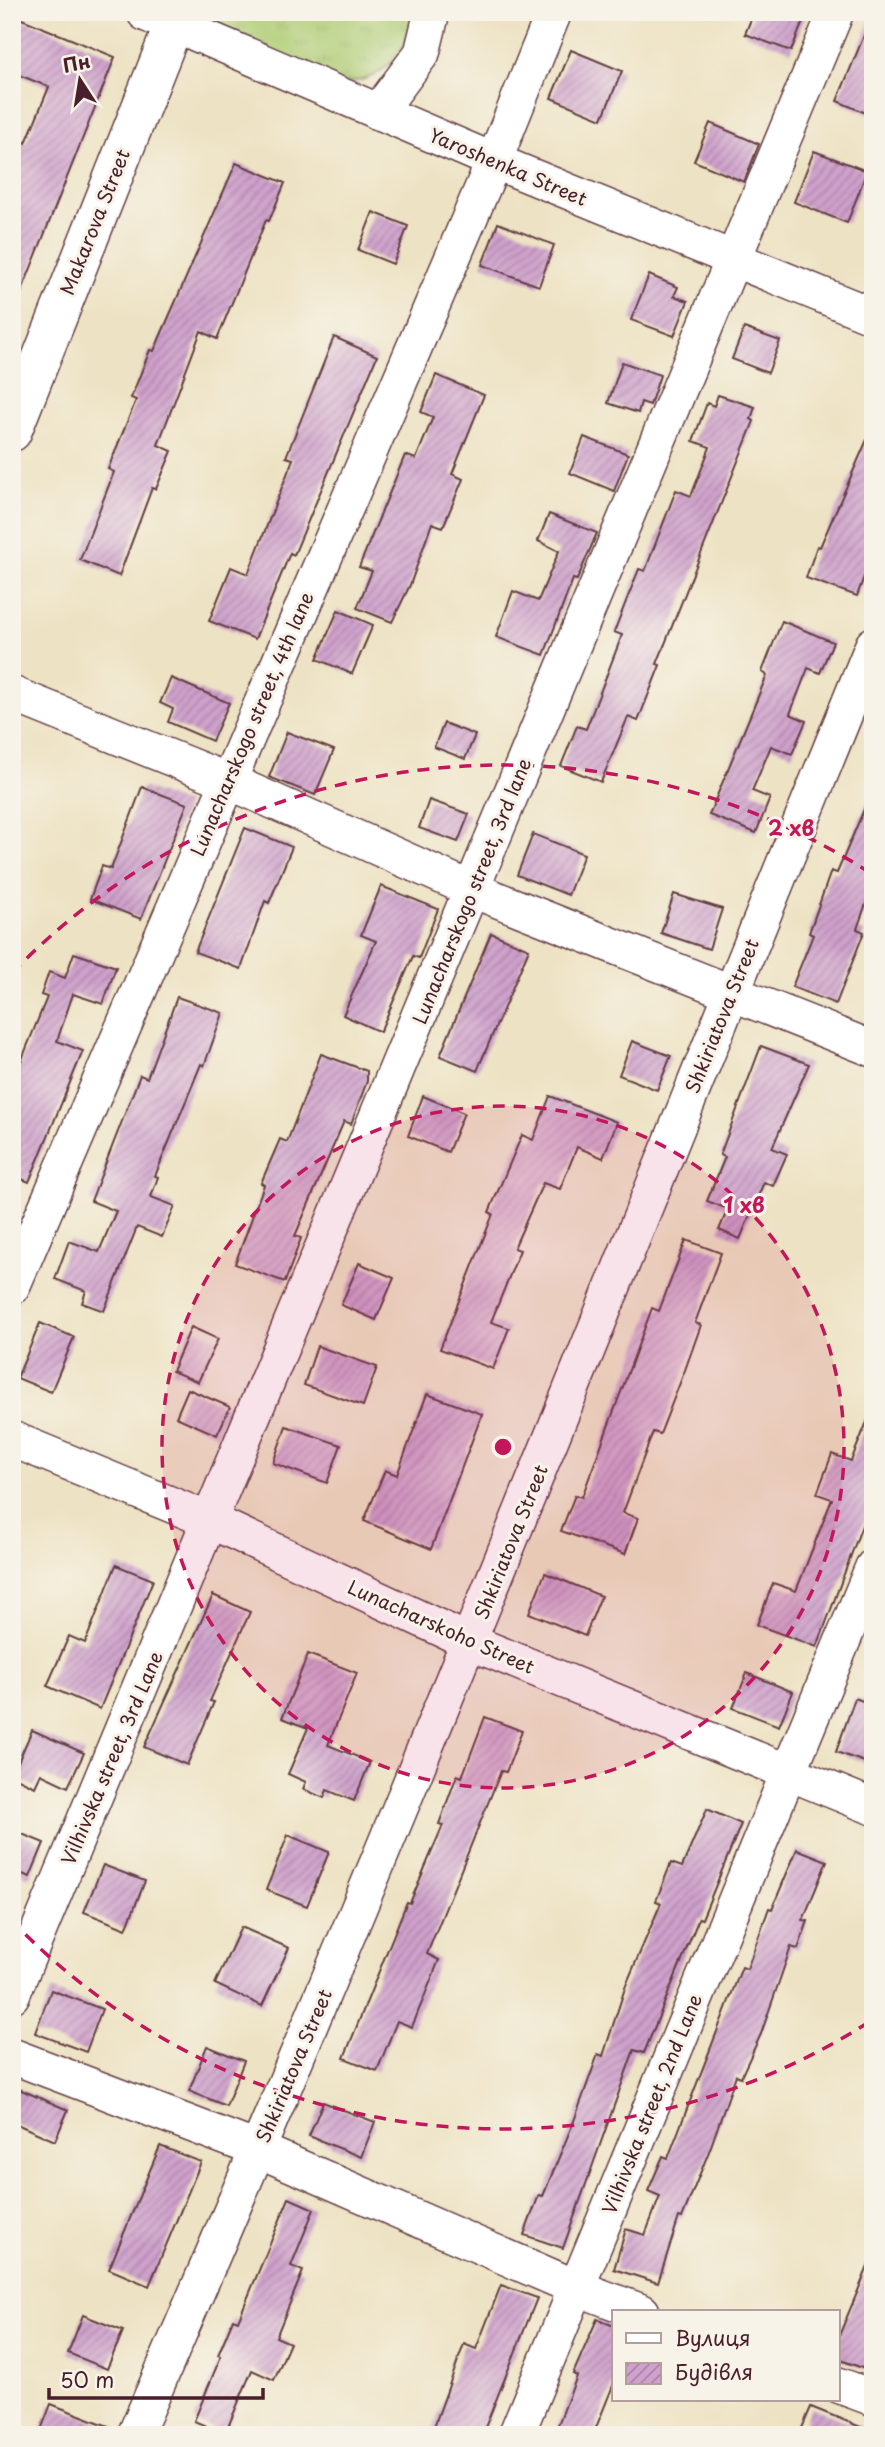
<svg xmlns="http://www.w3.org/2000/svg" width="885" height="2447" viewBox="0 0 885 2447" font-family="'Playpen Sans',sans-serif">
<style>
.grass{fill:url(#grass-tufts);stroke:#7c764f;stroke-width:2}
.building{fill:url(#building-hatch)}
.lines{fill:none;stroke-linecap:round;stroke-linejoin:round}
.minor-casing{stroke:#623c42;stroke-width:38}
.tertiary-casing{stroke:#623c42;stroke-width:41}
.minor{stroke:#fff;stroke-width:35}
.tertiary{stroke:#fff;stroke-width:38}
.ring{fill:none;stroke:#c2185b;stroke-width:3.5;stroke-dasharray:12 9}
.labels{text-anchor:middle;stroke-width:6;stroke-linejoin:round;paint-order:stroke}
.street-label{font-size:19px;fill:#4a1f2b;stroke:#f7f3e8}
.centre{fill:#c2185b;stroke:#f7f3e8;stroke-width:3.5}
.ring-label{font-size:21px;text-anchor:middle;font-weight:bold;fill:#c2185b;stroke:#f7f3e8;stroke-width:6;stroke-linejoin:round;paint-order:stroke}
</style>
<defs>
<pattern id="grass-tufts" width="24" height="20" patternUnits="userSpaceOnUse" patternTransform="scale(1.75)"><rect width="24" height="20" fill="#adcc73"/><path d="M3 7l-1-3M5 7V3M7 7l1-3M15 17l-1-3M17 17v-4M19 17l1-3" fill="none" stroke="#96af64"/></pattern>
<pattern id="building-hatch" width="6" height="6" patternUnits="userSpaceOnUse" patternTransform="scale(1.75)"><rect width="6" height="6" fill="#cfa1cc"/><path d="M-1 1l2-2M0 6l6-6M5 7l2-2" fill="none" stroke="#aa83a6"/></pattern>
</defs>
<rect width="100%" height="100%" fill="#f7f3e8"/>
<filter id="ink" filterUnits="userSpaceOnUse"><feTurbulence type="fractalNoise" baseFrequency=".0143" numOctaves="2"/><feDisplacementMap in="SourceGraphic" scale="14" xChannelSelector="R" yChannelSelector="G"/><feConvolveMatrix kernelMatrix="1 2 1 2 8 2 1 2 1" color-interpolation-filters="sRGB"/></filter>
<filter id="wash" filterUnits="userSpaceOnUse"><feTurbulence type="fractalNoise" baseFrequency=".00686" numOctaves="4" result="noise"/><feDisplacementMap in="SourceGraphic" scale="28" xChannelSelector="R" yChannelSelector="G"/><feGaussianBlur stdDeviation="1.57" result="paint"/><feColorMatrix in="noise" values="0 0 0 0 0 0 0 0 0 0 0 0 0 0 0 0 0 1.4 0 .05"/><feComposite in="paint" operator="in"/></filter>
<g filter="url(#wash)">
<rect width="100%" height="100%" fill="#ede2c3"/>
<path class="grass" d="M218,12H415C406,54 383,83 338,83L212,24Z"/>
<g id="blocks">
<g class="building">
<polygon points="754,12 807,12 791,51 745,34"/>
<polygon points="12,15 115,57 13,313 12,152 17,139 26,143 49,87 12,72"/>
<polygon points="872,16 873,17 873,116 837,101"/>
<polygon points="571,50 622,71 602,119 551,98"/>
<polygon points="710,123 759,144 744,182 694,161"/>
<polygon points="814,151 867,171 847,223 794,202"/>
<polygon points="236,163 285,183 269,221 266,220 217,339 201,331 158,445 172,451 156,489 152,488 119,576 80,560 114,472 108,469 136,400 131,398 150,350 154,351"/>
<polygon points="373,212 408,226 393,264 358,250"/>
<polygon points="498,223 554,245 539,286 482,265"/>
<polygon points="649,275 678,287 674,296 688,301 674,336 631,320"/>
<polygon points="744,328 780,341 768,373 732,359"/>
<polygon points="334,337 377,356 294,555 290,553 255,639 209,621 231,567 248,574 293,459 286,457"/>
<polygon points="622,362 660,375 650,405 641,402 638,413 608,403"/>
<polygon points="436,375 484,395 452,474 463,479 443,527 432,523 410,585 392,622 357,608 372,571 359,567 405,455 416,459 433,417 421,412"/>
<polygon points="718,395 755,407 751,419 754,421 657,664 660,665 638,721 628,717 601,782 561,766 577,726 586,729 622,635 614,632 639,569 645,571 676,490 691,496 710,447 693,441 707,403 714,406"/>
<polygon points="873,426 873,552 857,596 806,578 817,546 820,547"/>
<polygon points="584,437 628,454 614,491 570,473"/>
<polygon points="549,514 597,533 577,580 573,579 544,655 496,637 513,591 538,601 559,551 538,541"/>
<polygon points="338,610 373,625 352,674 317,659"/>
<polygon points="782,621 833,642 820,673 808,668 790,714 806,721 792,754 771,746 752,791 770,798 756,833 709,815 767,675 762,672"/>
<polygon points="171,678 229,703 212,741 168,722 173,709 160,703"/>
<polygon points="444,723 475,735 465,759 434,747"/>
<polygon points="287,732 334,750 315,795 269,777"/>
<polygon points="142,787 187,804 141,919 90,899 102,866 111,869"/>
<polygon points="873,788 873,884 857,929 864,932 836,1004 792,987 813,935 809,933 831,871 837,873"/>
<polygon points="429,800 469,814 458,842 419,828"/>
<polygon points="245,828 292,847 269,903 265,901 241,969 195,952"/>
<polygon points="533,834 584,854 568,895 517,875"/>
<polygon points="381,886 438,909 419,958 413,956 380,1032 343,1015 376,941 361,935"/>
<polygon points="674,894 722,909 709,949 661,933"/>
<polygon points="491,933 529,949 477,1071 440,1056"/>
<polygon points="74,953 116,967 103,1004 73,994 57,1041 83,1051 29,1182 12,1175 12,1084 47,997 41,995 49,972 65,978"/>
<polygon points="177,997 223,1013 204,1066 201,1064 155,1176 158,1177 151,1197 175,1206 162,1237 137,1227 104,1311 82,1303 86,1291 55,1279 69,1241 99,1252 116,1211 91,1201 140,1075 147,1078"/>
<polygon points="632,1041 671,1056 657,1090 619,1075"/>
<polygon points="761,1046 809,1064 772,1148 787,1154 773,1186 764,1182 740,1239 719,1230 728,1209 707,1201 725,1157 720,1155"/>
<polygon points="321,1054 367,1071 367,1081 351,1124 344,1121 295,1236 301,1238 285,1282 235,1264 264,1185 261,1183 280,1139 287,1142"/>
<polygon points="423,1096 464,1113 448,1152 408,1136"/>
<polygon points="550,1096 617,1122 603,1158 577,1147 560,1189 543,1183 514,1248 520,1250 491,1322 509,1328 493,1369 440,1349 493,1214 489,1212 522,1135 533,1140"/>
<polygon points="686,1240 721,1253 695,1323 701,1325 685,1370 660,1434 653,1432 623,1513 638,1518 625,1554 561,1531 575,1495 582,1497 652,1308 659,1311"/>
<polygon points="359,1263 394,1278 376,1320 341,1305"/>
<polygon points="40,1323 74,1337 51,1392 17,1378"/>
<polygon points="191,1327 218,1339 198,1382 172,1371"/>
<polygon points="317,1346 377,1367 363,1406 304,1385"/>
<polygon points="188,1389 230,1407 217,1435 176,1417"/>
<polygon points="427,1394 482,1414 431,1549 364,1521 385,1470 397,1475"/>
<polygon points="872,1410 873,1514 867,1512 817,1647 757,1625 773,1583 796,1591 832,1499 817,1494 832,1454 851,1461"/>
<polygon points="286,1426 341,1445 327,1483 273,1463"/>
<polygon points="116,1565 153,1580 100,1709 47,1686 69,1636 85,1643"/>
<polygon points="545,1573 601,1596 585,1636 529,1613"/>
<polygon points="213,1595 250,1612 210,1701 214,1702 187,1765 144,1747"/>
<polygon points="308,1654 357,1673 328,1745 370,1762 354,1801 327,1790 324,1798 303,1789 306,1782 288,1774 308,1728 282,1718"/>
<polygon points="747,1673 793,1692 779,1726 733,1708"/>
<polygon points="855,1698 873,1705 873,1765 836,1752"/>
<polygon points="485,1717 522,1731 506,1772 501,1771 427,1954 439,1960 412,2027 397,2021 377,2071 344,2058 407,1902 410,1903 443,1825 439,1824 457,1775 462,1777"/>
<polygon points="32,1730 84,1753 68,1787 41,1774 35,1787 12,1776"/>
<polygon points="707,1809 741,1824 702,1919 699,1918 644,2053 634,2050 563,2248 524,2235 539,2195 543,2196 574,2121 598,2054 603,2056 626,1985 661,1903 656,1901 671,1863 682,1867"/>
<polygon points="12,1830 44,1843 30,1877 12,1870"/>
<polygon points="288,1835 329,1852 307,1906 266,1890"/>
<polygon points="797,1849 827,1861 803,1920 808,1921 798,1949 791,1947 761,2034 741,2077 736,2075 710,2149 682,2218 679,2217 658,2283 614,2269 626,2229 645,2235 660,2196 648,2191 663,2156 668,2158 742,1967 747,1969 769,1908 772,1909"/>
<polygon points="103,1865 145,1881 126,1929 84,1912"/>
<polygon points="241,1927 289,1948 262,2006 215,1984"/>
<polygon points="51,1990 102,2009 86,2052 35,2033"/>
<polygon points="207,2046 244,2061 226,2106 189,2091"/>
<polygon points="12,2086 68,2110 55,2141 12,2122"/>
<polygon points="323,2102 375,2122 361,2157 309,2136"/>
<polygon points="160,2146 201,2162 149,2286 109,2269"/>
<polygon points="289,2198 314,2209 291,2266 303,2271 276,2337 290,2343 274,2380 252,2370 225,2434 194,2421 221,2356 218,2355 233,2319 238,2321"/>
<polygon points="873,2255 873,2372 838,2359 838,2338"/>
<polygon points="501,2285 537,2298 482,2435 431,2435 464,2344 476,2349"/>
<polygon points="83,2315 123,2331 107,2369 68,2353"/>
<polygon points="597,2319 614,2326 614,2383 593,2435 554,2435 577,2376 573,2374"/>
<polygon points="51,2404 116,2429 115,2435 39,2435"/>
<polygon points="811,2407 873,2432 873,2435 799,2435"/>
</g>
</g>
</g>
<g filter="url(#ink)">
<use href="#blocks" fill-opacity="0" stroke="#623c42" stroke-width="2"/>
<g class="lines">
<defs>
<g id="minor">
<polyline points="174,24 494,161 873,316"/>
<polyline points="378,112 422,53 432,12"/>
<polyline points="12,694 228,781 473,890 873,1049"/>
<polyline points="12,1287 494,161 554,12"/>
<polyline points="12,1439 211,1521 470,1642 873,1807"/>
<polyline points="12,1995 836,12"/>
<polyline points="12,2056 259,2150 577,2288 642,2312"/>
<polyline points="838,2385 873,2398"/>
<path d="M135,2435C393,1843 629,1242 873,645"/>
<polyline points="516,2435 873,1567"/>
</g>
<polyline id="tertiary" points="12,432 174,24 146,12"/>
</defs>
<use href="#minor" class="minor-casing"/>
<use href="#tertiary" class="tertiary-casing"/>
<use href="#minor" class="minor"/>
<use href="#tertiary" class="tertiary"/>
</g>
</g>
<circle cx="503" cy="1447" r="341" fill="#c2185b" fill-opacity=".12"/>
<g class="ring">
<circle cx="503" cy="1447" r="341"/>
<path d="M869 2022A682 682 0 0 1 12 1921M12 973A682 682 0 0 1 869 872"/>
</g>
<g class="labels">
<g class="street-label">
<text transform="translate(508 167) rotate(23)" y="7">Yaroshenka Street</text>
<text transform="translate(95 222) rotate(-68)" y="7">Makarova Street</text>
<text transform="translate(252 724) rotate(-67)" y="7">Lunacharskogo street, 4th lane</text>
<text transform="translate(472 891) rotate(-68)" y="7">Lunacharskogo street, 3rd lane</text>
<text transform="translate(722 1016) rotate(-68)" y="7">Shkiriatova Street</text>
<text transform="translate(511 1542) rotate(-68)" y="7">Shkiriatova Street</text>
<text transform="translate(441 1627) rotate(24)" y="7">Lunacharskoho Street</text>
<text transform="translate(112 1758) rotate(-67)" y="7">Vilhivska street, 3rd Lane</text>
<text transform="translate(294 2066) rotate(-67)" y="7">Shkiriatova Street</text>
<text transform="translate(652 2104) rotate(-68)" y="7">Vilhivska street, 2nd Lane</text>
</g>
</g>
<circle cx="503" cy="1447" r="10" class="centre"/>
<g class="ring-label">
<text x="791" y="836">2 хв</text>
<text x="744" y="1213">1 хв</text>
</g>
<rect width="885" height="2447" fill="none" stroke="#f7f3e8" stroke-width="42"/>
<rect x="612" y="2310" width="228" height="91" fill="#f7f3e8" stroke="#b29e9c" stroke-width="2"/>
<rect x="626" y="2333" width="35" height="10" fill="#ffffff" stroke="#b29e9c" stroke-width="2"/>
<text x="675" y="2346" font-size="21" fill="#4a1f2b">Вулиця</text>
<rect x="626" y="2363" width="35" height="21" fill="url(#building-hatch)" stroke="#b29e9c" stroke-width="2"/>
<text x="675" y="2380" font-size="21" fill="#4a1f2b">Будівля</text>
<g transform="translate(80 80) rotate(348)" stroke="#f7f3e8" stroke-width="5" paint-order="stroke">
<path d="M0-5L12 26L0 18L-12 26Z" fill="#4a1f2b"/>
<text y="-10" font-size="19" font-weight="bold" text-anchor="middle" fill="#4a1f2b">Пн</text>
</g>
<path d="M49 2388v10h214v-10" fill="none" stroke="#4a1f2b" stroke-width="3.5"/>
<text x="60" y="2388" font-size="21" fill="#4a1f2b" stroke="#f7f3e8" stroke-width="5" paint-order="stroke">50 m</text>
</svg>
